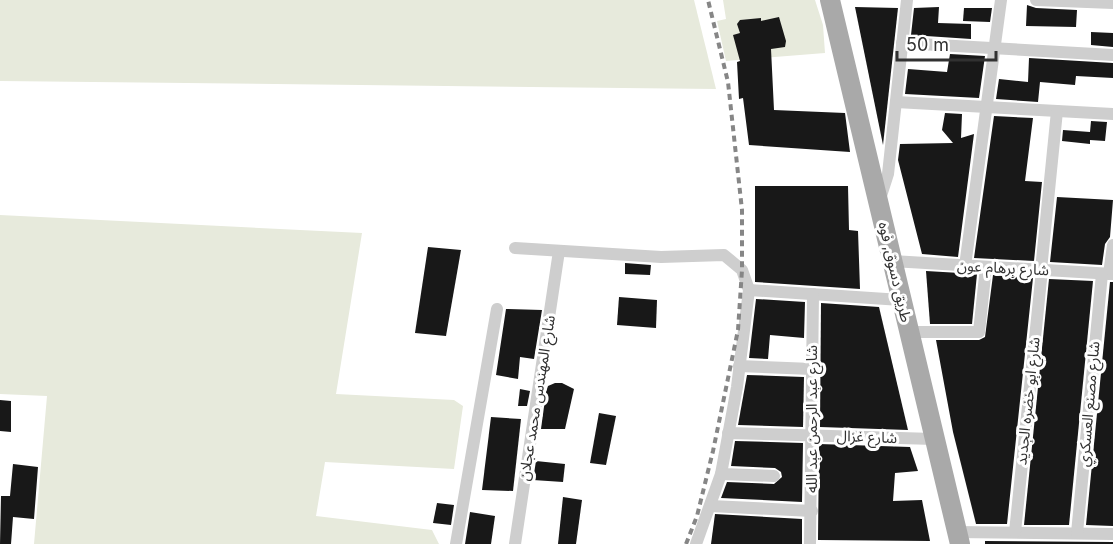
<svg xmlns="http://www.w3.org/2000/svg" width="1113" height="544" viewBox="0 0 1113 544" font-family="Inter,'Noto Sans Arabic',sans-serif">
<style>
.green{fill:#e7eadc}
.building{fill:#181818}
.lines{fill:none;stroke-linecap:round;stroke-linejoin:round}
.street{stroke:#cecece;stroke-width:12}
.primary{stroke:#a9a9a9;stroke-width:20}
.rail{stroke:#868686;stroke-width:4;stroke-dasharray:6 4.5;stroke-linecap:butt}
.labels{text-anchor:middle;stroke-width:6;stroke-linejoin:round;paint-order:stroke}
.street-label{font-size:15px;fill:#313131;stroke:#fff}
</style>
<rect width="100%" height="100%" fill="#fff"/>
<g class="green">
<polygon points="0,0 694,0 716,89 0,81"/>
<polygon points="723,0 815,0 823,25 825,53 726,61 717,21 726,19"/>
<polygon points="0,215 362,233 336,394 454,400 463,406 454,469 325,462 316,516 432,530 439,544 34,544 47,396 0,394"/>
</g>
<g class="building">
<polygon points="1027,5 1036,8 1077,10 1076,27 1026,26"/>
<polygon points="855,7 898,8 883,145"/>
<polygon points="939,7 938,23 971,24 971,39 911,35 914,8"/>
<polygon points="964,8 992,8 990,22 963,21"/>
<polygon points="779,17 786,41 785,47 771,49 774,110 845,113 850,152 749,145 743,98 739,99 737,62 740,61 733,35 740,33 737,24 740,20 761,18 761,21"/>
<polygon points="1091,32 1113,33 1113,47 1091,45"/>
<polygon points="950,54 985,56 979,98 905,94 908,69 947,72"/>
<polygon points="1029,58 1113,63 1113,78 1076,76 1075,85 1040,82 1038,102 996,99 999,79 1028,82"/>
<polygon points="945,113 962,114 961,138 974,134 958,257 922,254 898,160 900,144 953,143 942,130"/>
<polygon points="994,116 1033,118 1025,181 1042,182 1034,261 974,258"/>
<polygon points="1091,121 1107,122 1105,141 1090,140 1090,144 1062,141 1063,130 1090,132"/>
<polygon points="755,186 848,186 849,230 858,231 860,289 755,282"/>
<polygon points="1057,197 1113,200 1110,237 1105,244 1102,265 1050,262"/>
<polygon points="428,247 461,250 446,336 415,333"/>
<polygon points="625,263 651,265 650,275 625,274"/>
<polygon points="926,271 977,274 972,324 930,324"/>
<polygon points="993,275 1033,278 1007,524 976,524 953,432 936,340 979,340 985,337"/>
<polygon points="1049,279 1093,281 1069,525 1024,525"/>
<polygon points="1110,282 1113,282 1113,526 1086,525"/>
<polygon points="619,297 657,300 656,328 617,325"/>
<polygon points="756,299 805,302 804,338 770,335 768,359 749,358"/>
<polygon points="821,303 879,307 908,430 820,427"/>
<polygon points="506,309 542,310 534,359 520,357 518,379 496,375"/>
<polygon points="747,375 804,377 803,427 738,425"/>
<polygon points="555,383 562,383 574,389 565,429 541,429 546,392 548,386"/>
<polygon points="520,389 530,391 527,406 518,406"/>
<polygon points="0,400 11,401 11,432 0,431"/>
<polygon points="599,413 616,416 606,465 590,463"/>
<polygon points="491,417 521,419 513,491 482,490"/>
<polygon points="735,441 803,443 802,502 721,498 727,482 774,484 782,477 781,472 775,468 731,466"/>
<polygon points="819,444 910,447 918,471 895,473 893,501 922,500 930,541 818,540"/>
<polygon points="536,461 565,464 563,482 533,480"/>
<polygon points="13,464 38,467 34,519 13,517 11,544 0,544 1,496 10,496"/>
<polygon points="563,497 582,500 576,544 558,544"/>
<polygon points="437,503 454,505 451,525 433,523"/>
<polygon points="470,512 495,516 491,544 465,544"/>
<polygon points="715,514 802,519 802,544 711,544"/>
<polygon points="985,541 1113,542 1113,544 985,544"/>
</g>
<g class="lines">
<g class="street">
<polyline points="1036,0 1113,3"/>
<polyline points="902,43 1113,55"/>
<polyline points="896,102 1113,114"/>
<polyline points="879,202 888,174 907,0"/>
<polyline points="515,248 661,257 724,255 742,270 749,290 737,387 721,474 696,544"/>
<polyline points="892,261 1113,274"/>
<polyline points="965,266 1001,0"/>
<polyline points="1041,270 1057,111"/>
<polyline points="1109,274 1113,245"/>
<polyline points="749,290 901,300"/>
<polyline points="909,332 979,332 986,267"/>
<polyline points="739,366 812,369"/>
<polyline points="728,433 934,439"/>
<polyline points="721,474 774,476"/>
<polyline points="711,506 812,511"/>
<polyline points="956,532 1113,534"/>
<polyline points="1015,532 1042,270"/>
<polyline points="1077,533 1102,274"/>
<polyline points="456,544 497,309"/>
<polyline points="515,544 559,251"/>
<polyline points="810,544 813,294"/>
</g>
<polyline class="primary" points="830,0 960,544"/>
<polyline class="rail" points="686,544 697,516 713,451 738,330 742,270 742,210 728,82 708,0"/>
</g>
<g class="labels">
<g class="street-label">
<text transform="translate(1003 268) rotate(3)" y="5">شارع برهام عون</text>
<text transform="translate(895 272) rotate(77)" y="5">طريق دسوق, فوه</text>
<text transform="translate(537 398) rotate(-81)" y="5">شارع المهندس محمد عجلان</text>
<text transform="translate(1028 401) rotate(-84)" y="5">شارع ابو خضره الجديد</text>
<text transform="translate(1089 404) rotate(-85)" y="5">شارع مصنع العسكري</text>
<text transform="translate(812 419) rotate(-90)" y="5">شارع عبد الرحمن عبد الله</text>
<text transform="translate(867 437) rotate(2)" y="5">شارع غزال</text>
</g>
</g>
<path d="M897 51v9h99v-9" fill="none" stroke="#313131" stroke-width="3"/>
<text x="906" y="51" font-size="18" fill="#313131" stroke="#ffffff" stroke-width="4.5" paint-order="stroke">50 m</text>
</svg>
